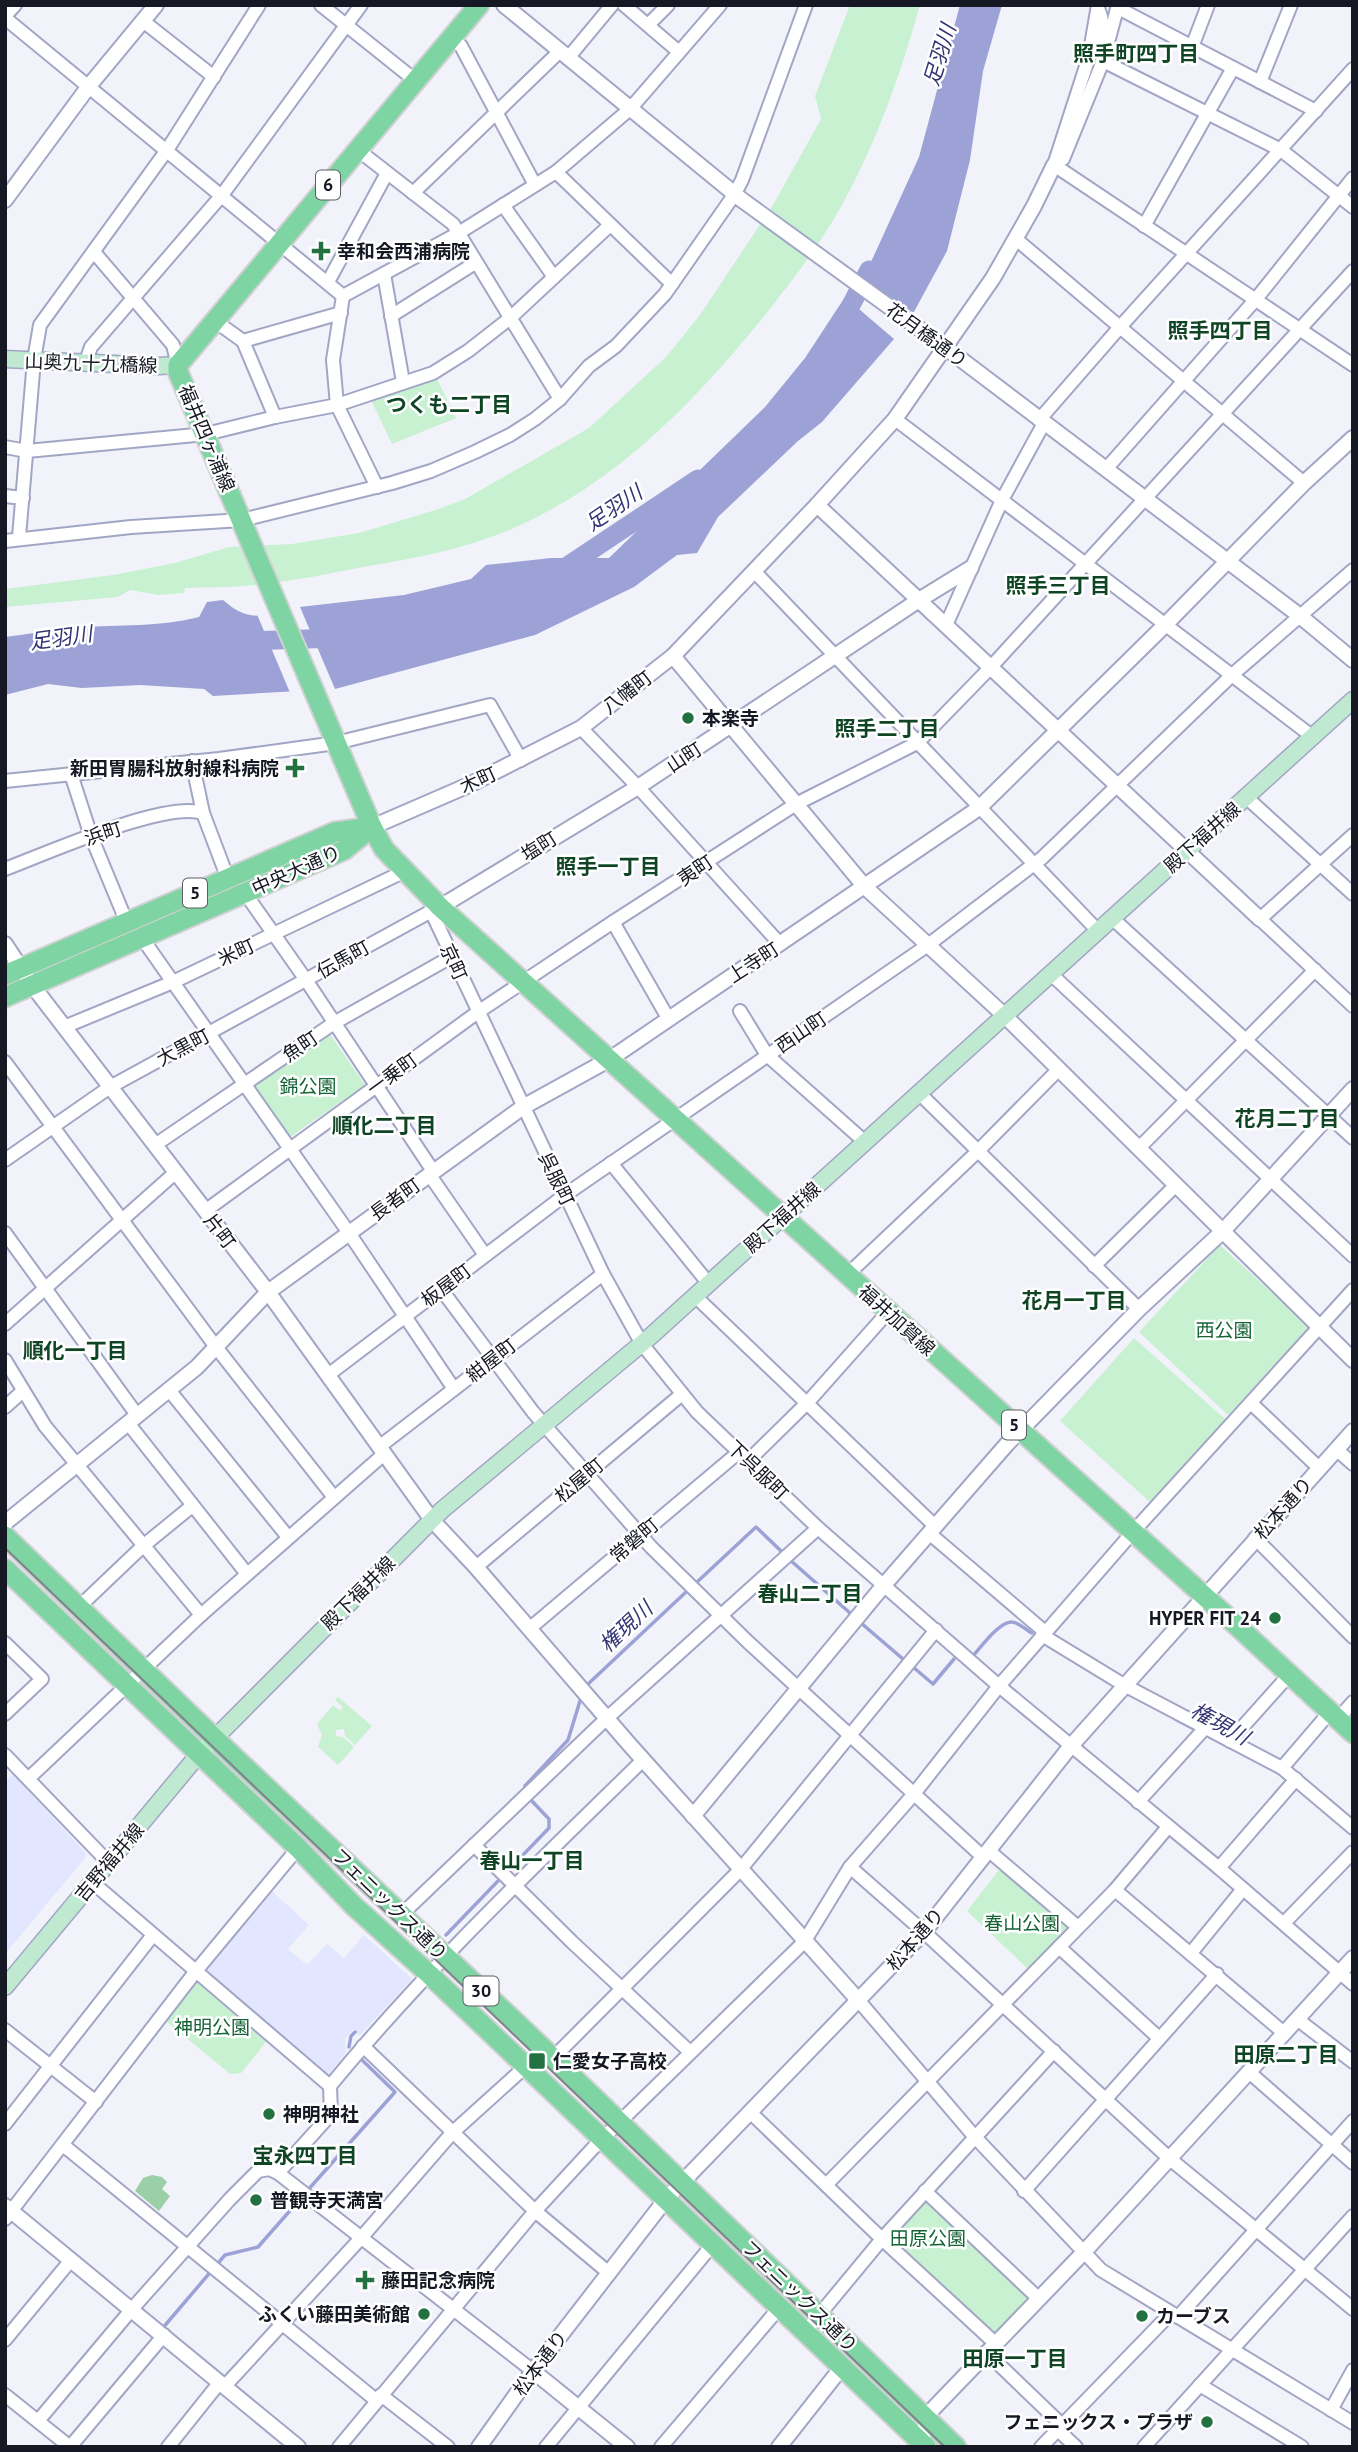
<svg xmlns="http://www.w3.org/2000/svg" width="1358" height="2452" viewBox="0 0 1358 2452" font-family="'PT Sans','Noto Sans JP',sans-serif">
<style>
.built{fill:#e2e6fe}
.green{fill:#c7f1d1}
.forest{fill:#9bcfa8}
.water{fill:#9ca2d6}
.pier{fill:#f2f3fa}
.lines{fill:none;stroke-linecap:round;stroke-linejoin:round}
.stream{stroke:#9ca2d6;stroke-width:3.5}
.river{stroke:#9ca2d6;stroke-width:19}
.minor-casing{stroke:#a2a6c5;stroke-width:16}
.tertiary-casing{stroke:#a2a6c5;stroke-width:18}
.secondary-casing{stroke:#a2a6c5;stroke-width:19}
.primary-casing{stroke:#d0d1d3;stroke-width:23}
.minor{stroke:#fff;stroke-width:12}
.tertiary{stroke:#fff;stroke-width:14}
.secondary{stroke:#bfe9d1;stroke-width:16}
.primary{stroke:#7fd4a3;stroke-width:19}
.tram{stroke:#81828b;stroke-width:2}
.poi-dot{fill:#237140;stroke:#fff;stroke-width:2.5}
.labels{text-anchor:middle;stroke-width:5;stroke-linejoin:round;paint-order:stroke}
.shield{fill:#fff;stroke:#5c5d65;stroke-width:2}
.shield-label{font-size:18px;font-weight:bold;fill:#161823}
.poi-label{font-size:19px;font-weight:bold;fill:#161823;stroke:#fff;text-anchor:start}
.street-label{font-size:19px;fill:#161823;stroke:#fff}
.park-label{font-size:19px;fill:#166436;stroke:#fff}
.neighbourhood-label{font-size:21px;font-weight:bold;fill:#0f4524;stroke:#fff}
.water-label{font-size:21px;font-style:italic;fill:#333473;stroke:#fff}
</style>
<rect width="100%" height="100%" fill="#f2f3fa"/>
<g class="built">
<polygon points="12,1774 85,1852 85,1858 5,1954 5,1783"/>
<polygon points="271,1890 309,1925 288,1949 307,1965 327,1944 344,1958 364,1935 412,1979 359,2036 353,2029 345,2039 346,2052 329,2074 322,2075 207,1974 207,1968"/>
</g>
<g class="green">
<path d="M850,5H920C902,69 881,130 851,188C828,234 796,276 765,315C698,398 623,476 527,522C478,546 422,557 369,566C327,574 285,583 243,586C224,588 204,587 185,588L184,593L158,595L130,590L118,597L5,607V589L113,575L175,563L229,547L292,544L359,533L439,509L465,499L589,428L666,357L700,315L773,205L821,119L815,96Z"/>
<polygon points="436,377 456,418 392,444 370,398"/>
<polygon points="329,1033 365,1085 287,1139 252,1087"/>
<polygon points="1220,1245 1309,1327 1228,1415 1139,1332"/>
<polygon points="1134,1338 1225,1419 1150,1502 1060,1421"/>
<polygon points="338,1697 372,1726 355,1745 345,1736 344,1729 336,1730 336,1736 343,1737 354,1747 338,1765 318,1747 322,1735 317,1724 333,1705 340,1711 343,1707 335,1700"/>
<polygon points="1006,1870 1071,1928 1029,1970 967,1911 998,1871"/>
<polygon points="197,1982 266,2042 241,2073 230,2074 166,2021"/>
<polygon points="926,2195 1030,2298 993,2336 887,2238"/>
</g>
<polygon class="forest" points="152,2175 162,2177 167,2182 162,2189 170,2196 159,2211 135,2191 143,2178"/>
<g class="water">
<polygon points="960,5 1002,5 983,71 970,160 947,251 909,321 860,286 919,157"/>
<polygon points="845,297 894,339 822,422 798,441 718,517 697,553 677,555 634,587 535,635 335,689 300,607 404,595 471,579 486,565 551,558 609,558 765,407 805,358"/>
<path d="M223,600C237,612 245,616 263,616L298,691L213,696L204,689L140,685L82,688L48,684L5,695V637C30,634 55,629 80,627C120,625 160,627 199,617L207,602Z"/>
</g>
<polygon class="pier" points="256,612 266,614 301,690 299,695 291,695"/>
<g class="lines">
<g class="stream">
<polyline points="789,1559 850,1613"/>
<polyline points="696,1583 756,1527 781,1551"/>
<polyline points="861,1623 903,1659"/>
<path d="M965,1648L973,1656C981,1647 1000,1621 1012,1622C1018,1622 1026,1630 1032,1633"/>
<polyline points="913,1667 933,1684 954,1659"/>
<polyline points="587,1685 686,1592"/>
<polyline points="1175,1719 1233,1749"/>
<polyline points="525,1786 568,1740 580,1701"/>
<polyline points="446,1935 549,1828 549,1819 530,1799"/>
<polyline points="349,2047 351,2036 355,2032"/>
<polyline points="307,2191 395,2092 359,2057"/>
<polyline points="161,2330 225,2255 258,2247 302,2197"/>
</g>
<g class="river">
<polyline points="840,327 869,270"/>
<polyline points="557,573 698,479"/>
<polyline points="250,641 338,638"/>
</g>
<defs>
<g id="minor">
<polyline points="321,5 416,81"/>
<polyline points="624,5 679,52"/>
<polyline points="1098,5 1089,57 1054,165 1353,365"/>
<path d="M1098,8C1108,30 1097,40 1103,61L1281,150L1353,207"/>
<polyline points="1118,8 1316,111"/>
<polyline points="5,16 15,5"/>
<polyline points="5,18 343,296 333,360 337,405 377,487"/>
<polyline points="143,21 214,77"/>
<polyline points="648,25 668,5"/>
<polyline points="452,38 461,46 535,185"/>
<polyline points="1192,47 1208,5"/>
<polyline points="568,58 612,5"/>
<polyline points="1260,82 1291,5"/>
<polyline points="358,150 453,224 560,399"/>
<polyline points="1063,159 1103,61 1118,5"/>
<polyline points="556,172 672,284"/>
<polyline points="413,193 560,51"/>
<polyline points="503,205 554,277"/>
<polyline points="1144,226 1233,68"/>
<polyline points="1016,239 1304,483"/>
<polyline points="94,252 173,345 178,365"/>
<polyline points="384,274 403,382"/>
<polyline points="328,282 387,173"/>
<polyline points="343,296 457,234 556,172 630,109 720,5"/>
<polyline points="391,316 475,263"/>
<polyline points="215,321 243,341 341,313"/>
<polyline points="243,341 275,417"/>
<polyline points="85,364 91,347 222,195 361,5"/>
<polyline points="895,419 1313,737"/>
<polyline points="1039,420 1120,327 1353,69"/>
<polyline points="5,447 27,451 206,434 275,417 337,405 433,373 468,351 509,319 610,225"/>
<polyline points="1106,469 1256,299 1353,178"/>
<polyline points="5,496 23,498"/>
<polyline points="19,537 34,360 40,325 167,150 259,5"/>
<polyline points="5,541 131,527 242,520 392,483 431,471 475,452 510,435 535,419 560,399 589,366 616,346 665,294 734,195 742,180 806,5"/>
<polyline points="754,571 1098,931"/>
<polyline points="946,625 1002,500 1044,423"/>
<polyline points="581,728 638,787 780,944"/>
<polyline points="192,761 203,813 228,879"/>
<polyline points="71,774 91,836 127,923"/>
<polyline points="5,781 219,759 336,743 490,705 521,760"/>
<polyline points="1246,797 1353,894"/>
<polyline points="1353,835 1260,919 1353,1006"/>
<path d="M5,869C45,854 166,800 203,813"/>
<polyline points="245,893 306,980 433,1171"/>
<polyline points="431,911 603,1274 642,1344 697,1412 818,1528 999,1686 1219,1868 1353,1984"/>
<polyline points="1112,918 1353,1138"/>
<polyline points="613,922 668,1018"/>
<polyline points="142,938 349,1233 454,1389"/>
<polyline points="1051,974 1353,1256"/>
<polyline points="740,1011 767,1055 865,1142"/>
<polyline points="64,1027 173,982 405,871"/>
<polyline points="5,1062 216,1347 333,1496"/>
<polyline points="919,1093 1139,1309"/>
<polyline points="155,1145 334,1023 451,957"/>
<polyline points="1139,1148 1315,970"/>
<polyline points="5,1160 110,1087 437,908"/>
<polyline points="611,1163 709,1284"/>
<polyline points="429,1174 485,1255"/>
<polyline points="205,1211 478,1012 613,922 796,804 917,743 991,667 1353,271"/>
<polyline points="5,1233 137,1415"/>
<polyline points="1094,1266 1176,1185"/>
<polyline points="847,1275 977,1152 1059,1069"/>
<polyline points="441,1289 533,1412 651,1547 748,1642 983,1857"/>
<polyline points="695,1296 935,1526"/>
<polyline points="5,1324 176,1172"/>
<polyline points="5,1360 45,1426 201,1615"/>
<polyline points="328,1375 565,1195 928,945 1042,858 1232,675 1353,570"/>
<polyline points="169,1390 288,1537"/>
<polyline points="1251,1403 1319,1468"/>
<polyline points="5,1407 23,1391"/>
<polyline points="128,1423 247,1574"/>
<polyline points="379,1447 603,1274"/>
<polyline points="1336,1449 1353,1464"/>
<polyline points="748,1461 808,1402 888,1312"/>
<polyline points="929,1533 1045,1632"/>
<polyline points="1255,1538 1353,1637"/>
<polyline points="476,1567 682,1394"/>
<polyline points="79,1607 143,1546 192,1506"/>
<polyline points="529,1629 739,1452"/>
<polyline points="1042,1635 1124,1685 1282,1768 1353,1828"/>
<polyline points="5,1643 42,1679 5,1714"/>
<polyline points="1338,1719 1353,1702"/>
<polyline points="1230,1741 1290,1674"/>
<polyline points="5,1755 108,1862"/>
<polyline points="1282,1768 1330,1712"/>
<polyline points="29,1778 201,1615 384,1454"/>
<polyline points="1138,1802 1205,1728"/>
<polyline points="474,1845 572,1942 690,2052"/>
<polyline points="988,1850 1078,1927"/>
<polyline points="850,1867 924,1932 1170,2159 1353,2309"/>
<polyline points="1219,1868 1296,1779"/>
<polyline points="92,1882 330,2086"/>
<polyline points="1115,1890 1284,2033"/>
<polyline points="401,1915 607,1718 818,1528"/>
<polyline points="1284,1923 1353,1852"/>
<polyline points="1059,1947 1159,2038"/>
<polyline points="1191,1953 1243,1889"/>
<polyline points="859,2001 974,2136 1101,2270 1353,2423"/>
<polyline points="1297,2019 1353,2062"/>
<polyline points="5,2030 96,2102"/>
<polyline points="363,2046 535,2211 609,2273"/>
<polyline points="552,2059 740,1870 936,1630"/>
<polyline points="1249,2072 1353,2163"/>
<polyline points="750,2112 882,2239 995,2343"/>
<polyline points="5,2124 153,1935"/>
<polyline points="63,2145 377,2401"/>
<path d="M278,2173L331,2114L330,2086C425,1970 536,1865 643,1760"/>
<polyline points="826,2185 1115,1890 1168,1827"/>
<polyline points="925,2191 1038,2298"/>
<polyline points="1024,2191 1217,1974"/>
<polyline points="5,2219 196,1971 298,1848"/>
<polyline points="1178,2317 1353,2121"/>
<polyline points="805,2332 882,2239 1054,2051"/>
<polyline points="5,2340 71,2260"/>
<polyline points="986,2352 1062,2425"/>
<polyline points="1200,2385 1302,2447"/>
<polyline points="225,2386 361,2238 452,2133 525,2067"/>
<polyline points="5,2395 70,2447"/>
<polyline points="381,2395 448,2447"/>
<polyline points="1331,2410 1353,2370"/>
<polyline points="38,2421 132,2309 230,2199 258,2171 269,2169 278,2173 533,2371"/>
<polyline points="1058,2430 1076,2447"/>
<polyline points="70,2447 164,2335"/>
<polyline points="168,2447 220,2382"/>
<polyline points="339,2447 535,2211 595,2146 804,1942 850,1867 913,1795 999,1686 1132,1533 1353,1290"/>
<polyline points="546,2447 713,2244"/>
<polyline points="661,2447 779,2308"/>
<polyline points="1041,2447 1171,2313"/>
<polyline points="1144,2447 1353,2216"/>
</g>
<g id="tertiary">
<polyline points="504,5 742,200 946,348 1300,616 1353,660"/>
<polyline points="5,200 89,86 156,5"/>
<polyline points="817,505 1260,919"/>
<polyline points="673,656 865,887 1005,1016 1353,1360"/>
<polyline points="372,827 469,785 581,728 673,656 817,505 895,419 993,278 1034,206 1054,165"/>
<polyline points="440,907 638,787 919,600 971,568"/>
<polyline points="5,944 32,985 268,1292 432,1520 476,1567 629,1744 859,2001"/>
<polyline points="5,1523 197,1367 268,1292 523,1107 610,1059 979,808 1165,625 1304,483 1353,438"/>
<polyline points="693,1816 884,1585 1007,1444 1139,1309 1223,1231 1353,1089"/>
<polyline points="5,2206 298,2447"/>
<polyline points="533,2371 627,2447"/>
<polyline points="479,2447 533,2371 666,2199 924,1932 1070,1747 1353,1431"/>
<polyline points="779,2447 842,2367"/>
<path d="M919,2447C927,2435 921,2422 931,2411L1084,2252L1353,1958"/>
</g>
<g id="secondary">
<polyline points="5,359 159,366 178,365"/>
<polyline points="5,1987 199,1754 442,1510 652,1335 1353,700"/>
</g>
<g id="primary">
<polyline points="479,5 178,365 178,372 372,827 384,849 440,907 1222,1612 1353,1733"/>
<polyline points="5,975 335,832 372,827"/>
<polyline points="5,997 344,850 372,827"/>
<polyline points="5,1536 233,1756 526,2032 956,2447"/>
<polyline points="5,1569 298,1848 354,1906 430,1975 926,2447"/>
</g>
</defs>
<use href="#minor" class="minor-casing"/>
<use href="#tertiary" class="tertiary-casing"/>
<use href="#secondary" class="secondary-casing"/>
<use href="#primary" class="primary-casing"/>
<use href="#minor" class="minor"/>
<use href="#tertiary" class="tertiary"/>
<use href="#secondary" class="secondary"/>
<use href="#primary" class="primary"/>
<polyline class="tram" points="5,1548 945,2447"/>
</g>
<g class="poi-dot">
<path d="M317.5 240.5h7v7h7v7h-7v7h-7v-7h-7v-7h7z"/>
<circle cx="688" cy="718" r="7"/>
<path d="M291.5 757.5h7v7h7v7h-7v7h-7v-7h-7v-7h7z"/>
<circle cx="1275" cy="1618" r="7"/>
<rect x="528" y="2052" width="18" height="18" rx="3.5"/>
<circle cx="269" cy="2114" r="7"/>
<circle cx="256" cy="2200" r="7"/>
<path d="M361.5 2269.5h7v7h7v7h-7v7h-7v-7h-7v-7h7z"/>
<circle cx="424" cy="2314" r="7"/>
<circle cx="1142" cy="2316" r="7"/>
<circle cx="1207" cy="2422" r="7"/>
</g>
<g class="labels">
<g class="shield">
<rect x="316" y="170.5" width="24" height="29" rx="5"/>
<rect x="183" y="878.5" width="24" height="29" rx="5"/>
<rect x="1002" y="1410.5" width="24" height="29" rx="5"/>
<rect x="463.5" y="1976.5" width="35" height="29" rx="5"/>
</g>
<g class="shield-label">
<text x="328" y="191">6</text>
<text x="195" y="899">5</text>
<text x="1014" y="1431">5</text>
<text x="481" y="1997">30</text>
</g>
<g class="poi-label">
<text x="337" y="258">幸和会西浦病院</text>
<text x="702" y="725">本楽寺</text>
<text x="279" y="775" text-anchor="end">新田胃腸科放射線科病院</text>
<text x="1261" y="1625" text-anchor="end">HYPER FIT 24</text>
<text x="553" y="2068">仁愛女子高校</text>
<text x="283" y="2121">神明神社</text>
<text x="270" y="2207">普観寺天満宮</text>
<text x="381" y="2287">藤田記念病院</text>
<text x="410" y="2321" text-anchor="end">ふくい藤田美術館</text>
<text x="1156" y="2323">カーブス</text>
<text x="1193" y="2429" text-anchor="end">フェニックス・プラザ</text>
</g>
<g class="street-label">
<text transform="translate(927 335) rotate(36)" y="7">花月橋通り</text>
<text transform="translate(91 363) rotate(2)" y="7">山奥九十九橋線</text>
<text transform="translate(207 438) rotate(67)" y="7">福井四ヶ浦線</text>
<text transform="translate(627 692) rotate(-38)" y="7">八幡町</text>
<text transform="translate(684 757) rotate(-33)" y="7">山町</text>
<text transform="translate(478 780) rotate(-25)" y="7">木町</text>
<text transform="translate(103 833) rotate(-18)" y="7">浜町</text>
<text transform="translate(1202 837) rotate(-42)" y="7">殿下福井線</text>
<text transform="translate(539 846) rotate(-32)" y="7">塩町</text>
<text transform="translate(296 870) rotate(-24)" y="7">中央大通り</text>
<text transform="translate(695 870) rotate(-34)" y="7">夷町</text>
<text transform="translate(236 952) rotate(-25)" y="7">米町</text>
<text transform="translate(343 959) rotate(-29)" y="7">伝馬町</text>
<text transform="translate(454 962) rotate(65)" y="7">京町</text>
<text transform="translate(753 962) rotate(-33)" y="7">上寺町</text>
<text transform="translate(801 1032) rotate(-34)" y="7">西山町</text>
<text transform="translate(300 1046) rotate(-34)" y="7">魚町</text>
<text transform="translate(183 1047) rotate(-28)" y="7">大黒町</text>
<text transform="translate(392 1074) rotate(-36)" y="7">一乗町</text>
<text transform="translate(557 1179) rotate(64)" y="7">呉服町</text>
<text transform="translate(395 1199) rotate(-36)" y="7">長者町</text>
<text transform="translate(782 1217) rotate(-42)" y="7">殿下福井線</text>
<text transform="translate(220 1231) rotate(52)" y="7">片町</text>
<text transform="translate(446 1285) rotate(-37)" y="7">板屋町</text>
<text transform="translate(897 1320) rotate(42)" y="7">福井加賀線</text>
<text transform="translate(491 1360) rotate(-38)" y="7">紺屋町</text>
<text transform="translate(758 1470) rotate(44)" y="7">下呉服町</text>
<text transform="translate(579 1480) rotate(-40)" y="7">松屋町</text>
<text transform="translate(1283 1508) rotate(-48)" y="7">松本通り</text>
<text transform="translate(634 1540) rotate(-40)" y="7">常磐町</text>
<text transform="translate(358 1593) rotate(-45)" y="7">殿下福井線</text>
<text transform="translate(109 1862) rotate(-50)" y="7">吉野福井線</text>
<text transform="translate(390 1904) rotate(44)" y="7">フェニックス通り</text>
<text transform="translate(915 1939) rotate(-49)" y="7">松本通り</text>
<text transform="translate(800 2296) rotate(44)" y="7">フェニックス通り</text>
<text transform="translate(540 2363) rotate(-53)" y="7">松本通り</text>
</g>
<g class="park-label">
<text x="308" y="1093">錦公園</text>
<text x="1224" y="1337">西公園</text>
<text x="1022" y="1930">春山公園</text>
<text x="212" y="2034">神明公園</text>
<text x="928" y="2245">田原公園</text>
</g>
<g class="neighbourhood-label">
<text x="1136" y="61">照手町四丁目</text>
<text x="1220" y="338">照手四丁目</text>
<text x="449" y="412">つくも二丁目</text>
<text x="1058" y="593">照手三丁目</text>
<text x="887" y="736">照手二丁目</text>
<text x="608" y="874">照手一丁目</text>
<text x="1287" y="1126">花月二丁目</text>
<text x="384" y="1133">順化二丁目</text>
<text x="1074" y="1308">花月一丁目</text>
<text x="75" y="1358">順化一丁目</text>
<text x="810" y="1601">春山二丁目</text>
<text x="532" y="1868">春山一丁目</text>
<text x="1286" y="2062">田原二丁目</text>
<text x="305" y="2163">宝永四丁目</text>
<text x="1015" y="2366">田原一丁目</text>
</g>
<g class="water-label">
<text transform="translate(940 55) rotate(-73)" y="7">足羽川</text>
<text transform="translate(614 508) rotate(-34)" y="7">足羽川</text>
<text transform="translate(61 638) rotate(-8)" y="7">足羽川</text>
<text transform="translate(626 1627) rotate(-43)" y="7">権現川</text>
<text transform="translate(1220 1724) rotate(29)" y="7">権現川</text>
</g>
</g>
<rect width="1358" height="2452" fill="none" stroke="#161823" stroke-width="14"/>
</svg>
